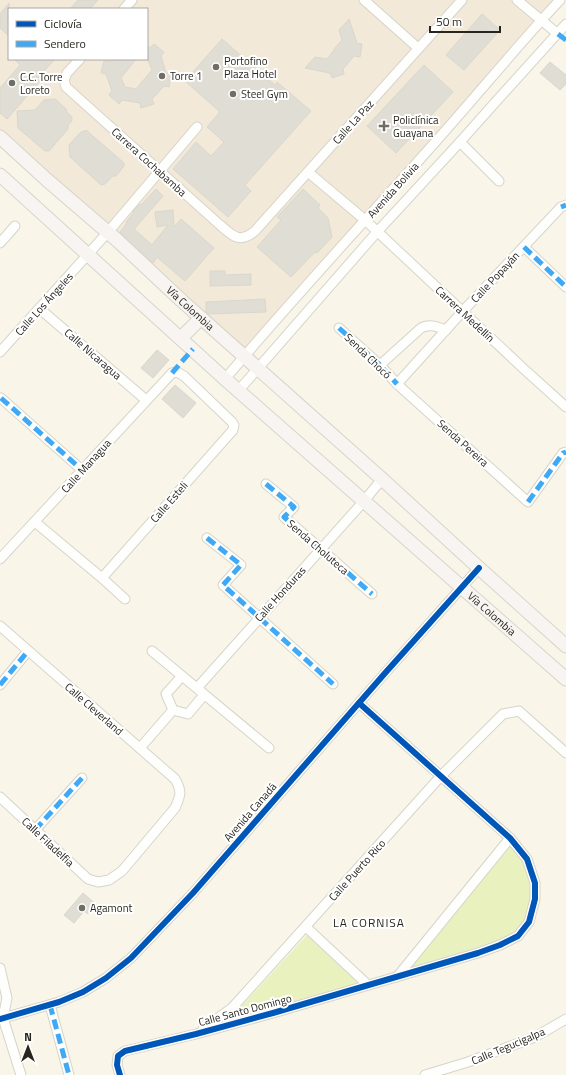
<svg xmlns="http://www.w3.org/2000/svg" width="566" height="1075" viewBox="0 0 566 1075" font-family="'Titillium Web',sans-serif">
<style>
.commercial{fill:#f2e9d8;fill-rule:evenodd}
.green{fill:#e9f2bf}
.building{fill:#e0ded4;stroke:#d9d7cc}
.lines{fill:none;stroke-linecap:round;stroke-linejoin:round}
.street-casing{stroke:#d6d4ca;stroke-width:11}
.secondary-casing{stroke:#d6d4ca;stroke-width:15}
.street{stroke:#fefefc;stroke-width:9}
.secondary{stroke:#f7f4f1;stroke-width:13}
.quiet{stroke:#3fa9f5;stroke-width:5;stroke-dasharray:10 5;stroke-linecap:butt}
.cycleway-casing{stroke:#fff;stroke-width:8}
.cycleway{stroke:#0057b8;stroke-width:6}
.poi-dot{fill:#706e64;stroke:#fff;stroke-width:1.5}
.labels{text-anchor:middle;stroke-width:4;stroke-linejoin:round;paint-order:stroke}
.poi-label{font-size:11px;fill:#27251d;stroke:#fff;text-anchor:start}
.street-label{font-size:11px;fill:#27251d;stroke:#fff}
.neighbourhood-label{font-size:12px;letter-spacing:1px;fill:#27251d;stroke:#fff}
</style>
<rect width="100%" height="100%" fill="#f9f6e9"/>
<path class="commercial" d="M0,0H560L243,356L0,137ZM9,9H147V59H9Z"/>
<g class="green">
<polygon points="509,843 524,862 530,883 531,899 526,920 516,932 499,941 477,948 407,969"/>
<polygon points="307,935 358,983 224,1021 238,1010"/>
</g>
<g class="building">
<polygon points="78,0 98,0 90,9 70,9"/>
<polygon points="9,3 9,36 0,28 0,14"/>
<polygon points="482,14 500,30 464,70 446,55"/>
<polygon points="349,19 357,43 362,44 360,57 354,56 343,69 344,74 332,78 330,73 305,68 315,57 327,59 335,49 334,49 342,40 339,30"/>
<polygon points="222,39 275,85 277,82 311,111 245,185 251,191 228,217 173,169 196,142 211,156 224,142 207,127 220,112 185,81"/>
<polygon points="154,44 164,52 161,56 166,73 171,74 169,87 164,86 152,99 154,104 141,108 140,103 122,100 119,104 109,95 112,91 106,74 101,73 104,61 109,62 111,59 136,59 121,78 125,87 136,89 152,70 148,60 147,60 147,47 151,47"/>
<polygon points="14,59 55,59 37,79 40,81 7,119 0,113 0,88 20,65"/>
<polygon points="550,62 566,75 566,84 560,90 540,73"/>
<polygon points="424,65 453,92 396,153 367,126"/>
<polygon points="55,99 66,109 67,112 72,117 72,121 68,125 68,129 49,151 45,151 18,128 17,111 35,110 44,100"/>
<polygon points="86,130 124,163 124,166 116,176 113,176 105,184 101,185 70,157 69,145 81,132 85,131"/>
<polygon points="156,189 163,196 134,229 152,245 168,225 157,227 155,212 173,210 174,227 181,219 214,248 185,281 157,257 153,263 120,232 127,223 126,222 134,212 133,211 140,204 141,205"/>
<polygon points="303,189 320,205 318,208 328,218 332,237 317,253 315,252 291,277 257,247 281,220 277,217"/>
<polygon points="210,271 225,271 225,275 251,274 251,285 210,286"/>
<polygon points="265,299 266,312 209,314 206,312 206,302"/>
<polygon points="157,350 169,360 153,378 141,368"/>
<polygon points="175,385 196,403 183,418 162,399"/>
<polygon points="83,893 97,905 88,914 84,911 74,923 64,915"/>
</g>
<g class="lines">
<defs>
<g id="street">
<polyline points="364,0 418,48"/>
<polyline points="517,0 558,34"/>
<polyline points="124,9 132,0"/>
<path d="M80,59L67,73L64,80L66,87L220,225C233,236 239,244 255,231L462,0"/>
<polyline points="460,142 499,181"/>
<polyline points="308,172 365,220 525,370 566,407"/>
<polyline points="0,243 15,226"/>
<polyline points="524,247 566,287"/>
<polyline points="40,309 146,400"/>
<polyline points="339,328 380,365 397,384 528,502 563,453 566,452"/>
<polyline points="0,352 108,232 197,127"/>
<path d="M380,365L421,328C429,323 438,327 446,330"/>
<path d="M225,379C294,297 367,219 438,139C479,93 518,45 560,0"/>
<polyline points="397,384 463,311 561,207 566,205"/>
<polyline points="239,390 377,232 460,142 492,106 566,24"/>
<polyline points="1,398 82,470"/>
<polyline points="266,484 294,507 284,517 372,594"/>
<polyline points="35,522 102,578 125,599"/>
<polyline points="207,538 241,565 223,585 333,684"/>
<polyline points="0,559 172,373 177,372 184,376 232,422 234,425 233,430 102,578"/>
<path d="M0,626L175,779C182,791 181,795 175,808L122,871L109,880L98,882L88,879L0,797"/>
<polyline points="152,651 269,748"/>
<polyline points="182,676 166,694 173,710 188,714 204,695"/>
<polyline points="0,685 28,651"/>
<polyline points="197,688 364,501 382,479"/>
<polyline points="140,748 173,710"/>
<polyline points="35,830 82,778"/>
<polyline points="306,927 368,985"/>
<polyline points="0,968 7,998 3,1018"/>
<polyline points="397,977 510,838"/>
<polyline points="50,1005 69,1075"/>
<polyline points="0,1014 3,1018 21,1075"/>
<polyline points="0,1019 59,1002 83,992 106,978 131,958 193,893 386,672 479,568"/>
<polyline points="203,1029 232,1008 441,776 503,714 519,711 566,753"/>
<polyline points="120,1075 117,1065 118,1056 125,1051 196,1034 273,1013 478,953 500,945 518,936 529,922 535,899 535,883 527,859 510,838 359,703"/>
<polyline points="425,1075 468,1062 535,1037 566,1019"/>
</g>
<g id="secondary">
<path id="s1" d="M0,137L47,180L118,241L182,301L382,479L479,568L566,646"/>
<path id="s2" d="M0,175L225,379L566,679"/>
<polyline points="181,338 201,318"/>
</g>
</defs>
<use href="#street" class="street-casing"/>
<use href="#secondary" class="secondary-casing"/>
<use href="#street" class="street"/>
<use href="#secondary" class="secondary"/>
<g class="quiet">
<polyline points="558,34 566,40"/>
<polyline points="561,207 566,205"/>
<polyline points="524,247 566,287"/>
<polyline points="339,328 380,365 397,384"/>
<polyline points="172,373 193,349"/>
<polyline points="1,398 82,470"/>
<polyline points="266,484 294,507 284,517 372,594"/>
<polyline points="528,502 563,453 566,452"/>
<polyline points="207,538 241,565 223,585 333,684"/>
<polyline points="0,685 28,651"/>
<polyline points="35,830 82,778"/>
<polyline points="50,1005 69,1075"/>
</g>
<defs>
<g id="cycleway">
<polyline points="0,1019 59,1002 83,992 106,978 131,958 193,893 386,672 479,568"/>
<polyline points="120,1075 117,1065 118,1056 125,1051 196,1034 273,1013 478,953 500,945 518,936 529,922 535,899 535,883 527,859 510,838 359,703"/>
</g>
</defs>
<use href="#cycleway" class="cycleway-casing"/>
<use href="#cycleway" class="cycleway"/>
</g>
<g class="poi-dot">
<circle cx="216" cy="67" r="4"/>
<circle cx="162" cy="76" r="4"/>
<circle cx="12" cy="83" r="4"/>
<circle cx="233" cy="94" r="4"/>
<path d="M382 120h4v4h4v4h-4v4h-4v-4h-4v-4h4z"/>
<circle cx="82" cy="908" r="4"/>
</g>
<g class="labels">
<g class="poi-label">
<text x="224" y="65">Portofino<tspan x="224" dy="13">Plaza Hotel</tspan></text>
<text x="170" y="80">Torre 1</text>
<text x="20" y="81">C.C. Torre<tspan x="20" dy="13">Loreto</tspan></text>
<text x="241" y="98">Steel Gym</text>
<text x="393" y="124">Policlínica<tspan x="393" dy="13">Guayana</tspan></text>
<text x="90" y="912">Agamont</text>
</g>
<g class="street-label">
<text transform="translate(353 122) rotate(-48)" y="4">Calle La Paz</text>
<text transform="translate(149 162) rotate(42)" y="4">Carrera Cochabamba</text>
<text transform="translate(393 190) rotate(-48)" y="4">Avenida Bolivia</text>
<text transform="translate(495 277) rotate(-47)" y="4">Calle Popayán</text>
<text transform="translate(44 304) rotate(-48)" y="4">Calle Los Ángeles</text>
<text dy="4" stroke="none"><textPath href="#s1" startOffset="256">Vía Colombia</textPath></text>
<text transform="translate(465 314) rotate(43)" y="4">Carrera Medellín</text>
<text transform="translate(93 354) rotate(41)" y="4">Calle Nicaragua</text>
<text transform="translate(368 356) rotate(44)" y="4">Senda Chocó</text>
<text transform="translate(463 443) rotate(42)" y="4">Senda Pereira</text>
<text transform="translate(86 466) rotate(-48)" y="4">Calle Managua</text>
<text transform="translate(169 502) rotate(-49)" y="4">Calle Esteli</text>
<text transform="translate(318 547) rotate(41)" y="4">Senda Choluteca</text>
<text transform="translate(280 594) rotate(-48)" y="4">Calle Honduras</text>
<text dy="4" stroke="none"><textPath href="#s2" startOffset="659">Vía Colombia</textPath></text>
<text transform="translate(94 709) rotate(41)" y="4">Calle Cleverland</text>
<text transform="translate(250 812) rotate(-49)" y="4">Avenida Canadá</text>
<text transform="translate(48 842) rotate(43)" y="4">Calle Filadelfia</text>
<text transform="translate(357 870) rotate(-48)" y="4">Calle Puerto Rico</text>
<text transform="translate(245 1010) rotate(-15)" y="4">Calle Santo Domingo</text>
<text transform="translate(508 1046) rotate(-23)" y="4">Calle Tegucigalpa</text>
</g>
<g class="neighbourhood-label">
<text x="369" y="927">LA CORNISA</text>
</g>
</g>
<rect x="8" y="8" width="140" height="52" fill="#ffffff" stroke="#a9a8a5"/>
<rect x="16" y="21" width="20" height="6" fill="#0057b8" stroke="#a9a8a5"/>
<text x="44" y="28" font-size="12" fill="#27251d">Ciclovía</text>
<rect x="16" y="41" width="20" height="6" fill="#3fa9f5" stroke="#a9a8a5"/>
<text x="44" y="48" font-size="12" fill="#27251d">Sendero</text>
<g transform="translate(28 1047)" stroke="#ffffff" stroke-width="3" paint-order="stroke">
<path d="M0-3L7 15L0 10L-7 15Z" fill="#27251d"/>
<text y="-6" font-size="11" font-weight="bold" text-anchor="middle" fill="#27251d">N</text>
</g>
<path d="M430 26v6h70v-6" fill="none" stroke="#27251d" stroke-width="2"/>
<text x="436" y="26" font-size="12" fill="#27251d" stroke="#ffffff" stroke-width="3" paint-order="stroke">50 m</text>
</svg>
